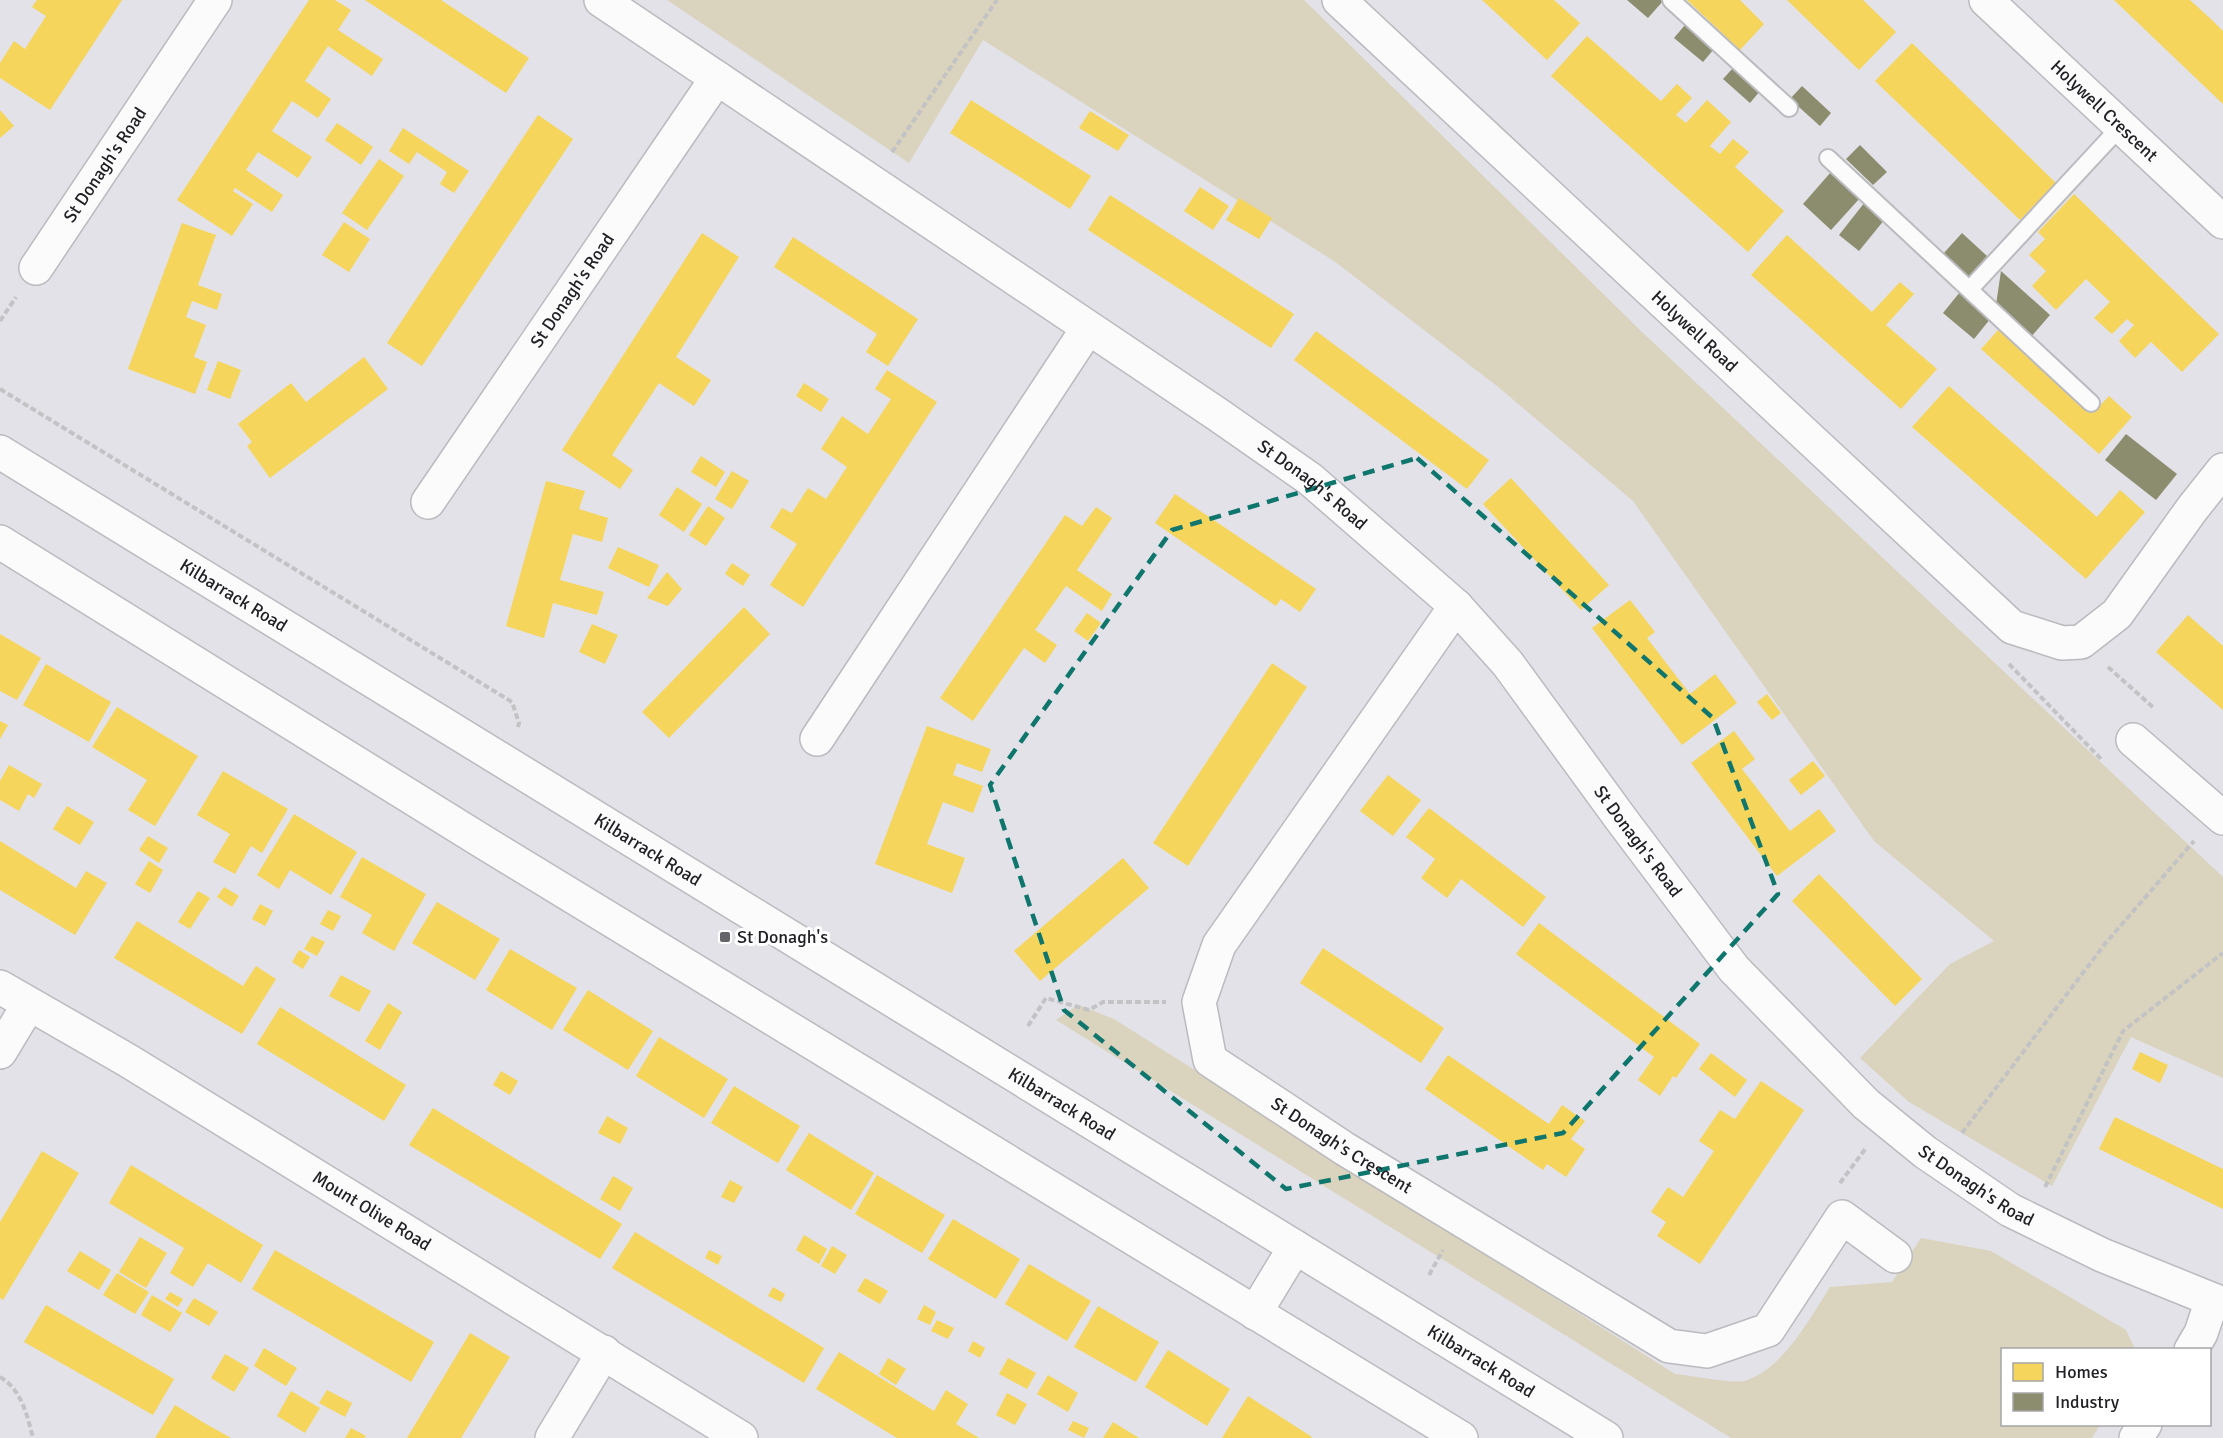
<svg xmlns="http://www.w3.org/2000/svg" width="2223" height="1438" viewBox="0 0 2223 1438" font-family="Signika,sans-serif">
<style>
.green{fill:#dad3bd}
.homes{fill:#f6d55c}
.industry{fill:#8c8c6e}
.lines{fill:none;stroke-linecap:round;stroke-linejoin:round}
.lane-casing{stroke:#bababf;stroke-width:20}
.street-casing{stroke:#bababf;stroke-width:36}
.secondary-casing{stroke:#bababf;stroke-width:36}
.path{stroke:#c3c3c5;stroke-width:4;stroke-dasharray:6 3;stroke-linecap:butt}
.lane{stroke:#fbfbfc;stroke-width:16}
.street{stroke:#fbfbfc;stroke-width:33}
.secondary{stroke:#fbfbfc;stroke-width:33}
.marked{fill:none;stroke:#0f766e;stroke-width:4.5;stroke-dasharray:12 8;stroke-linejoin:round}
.poi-dot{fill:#656469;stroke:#fff;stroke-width:2}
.labels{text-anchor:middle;stroke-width:6;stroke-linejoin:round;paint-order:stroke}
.street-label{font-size:18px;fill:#212025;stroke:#fff}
.poi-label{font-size:18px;fill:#212025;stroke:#fff;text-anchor:start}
</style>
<rect width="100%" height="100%" fill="#e2e2e8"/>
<g class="green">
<polygon points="667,0 1304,0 1642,332 2223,877 2223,1078 2131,1037 2052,1186 1909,1102 1860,1058 1950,964 1994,941 1874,841 1633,501 1497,386 1334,261 983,40 909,163"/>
<path d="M1078,1005L1114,1019L1675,1374C1688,1375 1734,1384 1744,1381C1782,1371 1810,1318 1830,1287L1892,1282L1921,1238L1991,1251L2126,1330L2135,1349L2002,1350V1424L2100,1425L2092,1438H1731L1056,1020Z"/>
</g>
<g class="homes">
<polygon points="37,0 122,0 50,110 0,78 0,63 14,41 25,49 46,16 32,7"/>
<polygon points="309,0 335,0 351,10 338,30 383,59 372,76 328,46 305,81 331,99 318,118 292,101 272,131 312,157 298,178 258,152 246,170 283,195 272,212 235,188 233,191 253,204 232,236 177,200"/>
<polygon points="365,0 441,0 529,58 506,93"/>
<polygon points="1482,0 1554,0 1580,23 1547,60"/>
<polygon points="1687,0 1740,0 1764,24 1740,50"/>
<polygon points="1787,0 1863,0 1896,32 1859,70"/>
<polygon points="2114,0 2190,0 2214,22 2223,31 2223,104"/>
<polygon points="1587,36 1661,101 1677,84 1692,98 1676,115 1686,123 1707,100 1731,122 1710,146 1720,154 1733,139 1749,152 1735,167 1784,211 1748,252 1551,76"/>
<polygon points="1912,43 2056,183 2020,220 1875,81"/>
<polygon points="971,100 1091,176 1070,209 950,133"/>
<polygon points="0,110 14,126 0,138"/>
<polygon points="1090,111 1129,135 1118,151 1079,128"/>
<polygon points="538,115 573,139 422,366 387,343"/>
<polygon points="337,123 373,147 361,165 325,140"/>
<polygon points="403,128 469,171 454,193 440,184 447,172 417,152 409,164 389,151"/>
<polygon points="379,159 404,176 367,230 342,213"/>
<polygon points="1200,187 1229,206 1213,230 1184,211"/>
<polygon points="2074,194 2219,334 2182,372 2151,342 2135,358 2119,341 2134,325 2127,319 2112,334 2094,318 2110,302 2086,279 2056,310 2032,286 2046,271 2029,255 2045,239 2038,232"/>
<polygon points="1110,195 1294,314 1271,348 1088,230"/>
<polygon points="1239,198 1272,218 1259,239 1226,220"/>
<polygon points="344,222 370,239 349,272 322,255"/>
<polygon points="182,223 216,235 198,285 222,294 217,310 192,301 186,317 206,325 194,357 207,362 195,394 128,369"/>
<polygon points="702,233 739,257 676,357 711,380 694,406 659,383 612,455 633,470 620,489 562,450"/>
<polygon points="1787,235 1872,312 1900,282 1914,294 1886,325 1937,369 1901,409 1751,275"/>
<polygon points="793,237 918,319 888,366 866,352 877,334 774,267"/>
<polygon points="1999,329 2093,413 2109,396 2132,417 2099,454 1981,349"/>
<polygon points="1316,331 1489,460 1467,489 1294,360"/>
<polygon points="364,357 388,389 270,478 247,446 252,442 238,424 291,383 306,402"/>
<polygon points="218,361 241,370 230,399 207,390"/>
<polygon points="887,370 937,402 803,607 770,585 797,544 770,527 782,508 792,513 808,488 826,499 847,467 821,449 842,416 868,434 891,399 875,389"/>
<polygon points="804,383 829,399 821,412 796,396"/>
<polygon points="1949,386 2097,517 2120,490 2145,512 2086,579 1912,427"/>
<polygon points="701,456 725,472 716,487 691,472"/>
<polygon points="732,471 749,481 732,509 715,499"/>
<polygon points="1511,478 1609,585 1581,610 1483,504"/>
<polygon points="546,481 585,491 579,509 608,518 602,542 573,534 560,580 604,592 597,615 553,603 544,638 506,626"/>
<polygon points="677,487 702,504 684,532 659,515"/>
<polygon points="1175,494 1316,589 1300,612 1281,599 1276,606 1155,523"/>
<polygon points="708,506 725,518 706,546 689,535"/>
<polygon points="1096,507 1112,518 1077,570 1112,594 1102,611 1066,586 1035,630 1057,645 1045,663 1024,648 973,721 940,698 1065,515 1082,526"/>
<polygon points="618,547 659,565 649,587 608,568"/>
<polygon points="732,563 750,575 743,586 725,574"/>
<polygon points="667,572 682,589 668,606 647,598"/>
<polygon points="1630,600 1655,632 1647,638 1690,694 1715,674 1737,703 1682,745 1592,628"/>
<polygon points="744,607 770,634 669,738 642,712"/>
<polygon points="1087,613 1101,623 1088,641 1074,631"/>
<polygon points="2188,615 2223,646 2223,710 2156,652"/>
<polygon points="592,624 618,635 605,664 579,652"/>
<polygon points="0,634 41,658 17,700 0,691"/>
<polygon points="1272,663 1307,687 1188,866 1153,843"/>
<polygon points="46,664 111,702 89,742 23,705"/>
<polygon points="1767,694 1781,713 1772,720 1757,702"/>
<polygon points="117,707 198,756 155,826 128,810 147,780 92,747"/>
<polygon points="0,721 8,725 0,739"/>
<polygon points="927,726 991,749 982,772 957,763 953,775 983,786 973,813 943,802 927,844 965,858 952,893 875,864"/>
<polygon points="1734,731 1755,759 1742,769 1790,831 1819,809 1836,831 1777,876 1691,763"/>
<polygon points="1813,761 1825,776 1801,795 1789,780"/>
<polygon points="9,765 42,784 34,798 28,794 19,811 0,800 0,781"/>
<polygon points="223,771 288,809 262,853 251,846 235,874 213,862 230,834 197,815"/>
<polygon points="1388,775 1421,800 1393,836 1360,811"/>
<polygon points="67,806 94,822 80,845 53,829"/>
<polygon points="1429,808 1546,897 1523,927 1461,879 1447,898 1421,878 1435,859 1406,837"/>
<polygon points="294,814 357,852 331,895 290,870 279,889 257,875"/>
<polygon points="148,836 168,848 159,863 139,850"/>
<polygon points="0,841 76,888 86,871 107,883 75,935 0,890"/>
<polygon points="362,857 426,894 394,951 362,933 372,915 340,897"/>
<polygon points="1123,858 1149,888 1040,981 1014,951"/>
<polygon points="149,861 163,870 150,893 135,884"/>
<polygon points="1819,874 1922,979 1895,1006 1792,901"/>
<polygon points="224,887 239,896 232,907 217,897"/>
<polygon points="198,891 210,898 190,929 178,922"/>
<polygon points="437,902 500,939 475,980 412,943"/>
<polygon points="260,904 273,911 265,926 252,919"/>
<polygon points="328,910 341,916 333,931 320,924"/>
<polygon points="137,921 243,986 256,966 276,979 242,1034 114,958"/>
<polygon points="1539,923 1700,1044 1676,1078 1673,1076 1660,1096 1638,1080 1654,1057 1516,954"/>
<polygon points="312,936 325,942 317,956 304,949"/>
<polygon points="1323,948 1444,1028 1421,1063 1300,983"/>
<polygon points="510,949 577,988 552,1030 486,990"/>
<polygon points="299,950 310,957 303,969 292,962"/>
<polygon points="341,975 371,991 359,1012 329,996"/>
<polygon points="588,990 653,1031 628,1070 563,1030"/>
<polygon points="388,1003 402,1012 380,1050 365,1041"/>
<polygon points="280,1007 406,1085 384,1121 257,1044"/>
<polygon points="659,1037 728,1079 704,1118 636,1076"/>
<polygon points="2140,1052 2168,1065 2160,1083 2132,1069"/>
<polygon points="1711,1053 1747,1080 1735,1097 1699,1069"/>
<polygon points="1448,1055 1549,1124 1562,1105 1585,1121 1571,1139 1585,1149 1566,1177 1547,1164 1543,1170 1425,1089"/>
<polygon points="501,1071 518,1081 510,1095 493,1085"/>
<polygon points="1761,1081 1804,1110 1700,1264 1657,1236 1666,1222 1651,1212 1668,1187 1683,1197 1714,1151 1699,1141 1720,1110 1735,1119"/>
<polygon points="734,1086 800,1126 778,1163 711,1123"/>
<polygon points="433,1108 622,1224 600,1259 409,1145"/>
<polygon points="607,1116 628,1128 620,1144 598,1133"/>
<polygon points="2115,1117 2223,1169 2223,1209 2099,1149"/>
<polygon points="809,1133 874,1173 851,1210 786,1170"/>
<polygon points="42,1151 79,1173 3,1300 0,1298 0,1222"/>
<polygon points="131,1165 263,1245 241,1283 208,1263 193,1287 170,1273 184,1248 109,1203"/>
<polygon points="877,1175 945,1215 922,1253 855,1214"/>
<polygon points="613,1176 633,1188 620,1211 600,1199"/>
<polygon points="730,1180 743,1187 734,1203 721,1197"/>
<polygon points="953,1219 1020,1259 996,1299 928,1259"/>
<polygon points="635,1232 824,1348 804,1383 612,1268"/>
<polygon points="804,1235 827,1249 819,1264 796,1250"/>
<polygon points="140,1237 167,1253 146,1288 119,1272"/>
<polygon points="832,1246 847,1255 835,1274 821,1266"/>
<polygon points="275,1250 434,1342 411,1382 252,1289"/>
<polygon points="709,1250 722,1256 718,1265 705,1258"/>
<polygon points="80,1251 111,1270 99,1290 67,1271"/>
<polygon points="1029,1264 1091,1301 1067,1341 1005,1304"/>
<polygon points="117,1273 149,1292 135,1314 103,1295"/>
<polygon points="865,1278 888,1291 880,1304 857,1291"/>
<polygon points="773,1287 785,1294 781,1302 768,1296"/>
<polygon points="170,1292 183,1299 178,1307 165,1299"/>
<polygon points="152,1295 182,1313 170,1332 141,1315"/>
<polygon points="194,1298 218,1312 209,1326 185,1312"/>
<polygon points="46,1305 174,1379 153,1415 24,1342"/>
<polygon points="924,1305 936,1312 930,1325 917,1319"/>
<polygon points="1098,1306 1159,1342 1136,1382 1074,1347"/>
<polygon points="937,1320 954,1328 948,1339 931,1331"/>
<polygon points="470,1333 510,1357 461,1438 407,1438"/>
<polygon points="973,1341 985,1348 980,1358 968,1351"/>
<polygon points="264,1348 297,1368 286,1386 254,1366"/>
<polygon points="1168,1350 1230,1389 1207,1426 1145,1387"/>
<polygon points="839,1352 934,1411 946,1390 968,1404 956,1424 979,1438 897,1438 816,1389"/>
<polygon points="225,1354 249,1368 234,1392 211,1378"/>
<polygon points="888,1358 906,1369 896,1385 879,1374"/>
<polygon points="1008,1358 1036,1373 1027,1389 999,1374"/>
<polygon points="1048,1375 1078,1393 1068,1412 1037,1394"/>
<polygon points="327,1390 352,1403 345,1417 319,1403"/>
<polygon points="291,1391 320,1408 305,1433 277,1416"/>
<polygon points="1007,1393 1027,1404 1015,1425 996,1415"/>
<polygon points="1248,1396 1312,1437 1311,1438 1222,1438"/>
<polygon points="175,1405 206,1424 231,1438 155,1438"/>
<polygon points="1073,1421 1089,1428 1084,1438 1068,1430"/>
<polygon points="1113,1422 1139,1438 1103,1438"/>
<polygon points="351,1428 366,1436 364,1438 345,1438"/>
</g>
<g class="industry">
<polygon points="1627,0 1661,0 1663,1 1648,18"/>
<polygon points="1685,25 1714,49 1703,62 1674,38"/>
<polygon points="1733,68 1760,91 1750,103 1723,79"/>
<polygon points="1802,86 1831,113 1820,126 1790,99"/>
<polygon points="1860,145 1887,172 1873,185 1846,159"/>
<polygon points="1831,172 1860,198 1831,230 1803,204"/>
<polygon points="1865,202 1885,219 1859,251 1839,235"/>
<polygon points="1962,233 1987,256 1968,277 1943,254"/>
<polygon points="2001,271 2050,315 2031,337 1996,305"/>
<polygon points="1960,292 1991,318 1974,339 1943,313"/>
<polygon points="2126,434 2177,474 2156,500 2105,460"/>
</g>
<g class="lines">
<defs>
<g id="lane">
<polyline points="1671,0 1789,108"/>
<polyline points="1828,158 2091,403"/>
<polyline points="1970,289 2122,125"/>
</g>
<g id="street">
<path id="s1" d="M601,0L1217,414L1310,479L1456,606L1508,664L1621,819L1734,969L1866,1104L1925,1152L2010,1210L2102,1255L2223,1304"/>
<path id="s2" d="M1339,0L2012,627L2062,643L2081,642L2117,614L2192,509L2223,470"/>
<path id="s3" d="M1986,0L2223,222"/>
<path id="s4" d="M36,268L215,0"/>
<path id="s5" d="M428,502L717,78"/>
<polyline points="0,542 485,843 1461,1438"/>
<path id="s6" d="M1456,606L1219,945L1199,1002L1210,1060L1345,1149L1669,1346L1707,1351L1768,1330L1842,1217L1895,1256"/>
<polyline points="817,739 1088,328"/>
<polyline points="2133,740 2223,818"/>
<path id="s7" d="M0,987L127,1060L741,1438"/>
<polyline points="0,1052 29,1004"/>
<polyline points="1255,1313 1295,1247"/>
<polyline points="2191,1350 2201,1333 2212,1300"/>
<polyline points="552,1438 604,1352"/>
<polyline points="2136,1438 2145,1424"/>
</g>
<g id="secondary">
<path id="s8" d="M0,452L1606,1438"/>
</g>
</defs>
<use href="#lane" class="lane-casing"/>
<use href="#street" class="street-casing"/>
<use href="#secondary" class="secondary-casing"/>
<g class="path">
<polyline points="892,152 997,0"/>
<polyline points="0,321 16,297"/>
<polyline points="0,389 512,702 519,723 518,727"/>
<polyline points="2009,664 2102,760"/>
<polyline points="2108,667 2154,708"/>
<polyline points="1028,1026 1046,998 1089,1010 1103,1002 1166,1002"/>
<polyline points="1962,1133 2104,945 2194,841"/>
<polyline points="1840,1183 1866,1148"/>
<polyline points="2045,1187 2123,1031 2223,953"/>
<polyline points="1429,1275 1443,1250"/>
<path d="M0,1377C22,1390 27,1415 33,1438"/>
</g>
<use href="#lane" class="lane"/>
<use href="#street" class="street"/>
<use href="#secondary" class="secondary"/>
</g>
<path class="marked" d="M1417,458L1713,718L1778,894L1563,1133L1286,1189L1064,1010L990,785L1172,530Z"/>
<rect class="poi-dot" x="719" y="931" width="12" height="12" rx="3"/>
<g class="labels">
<g class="street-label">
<text dy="6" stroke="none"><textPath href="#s3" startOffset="162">Holywell Crescent</textPath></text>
<text dy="6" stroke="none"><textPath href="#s4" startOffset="124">St Donagh's Road</textPath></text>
<text dy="6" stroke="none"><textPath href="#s5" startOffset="256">St Donagh's Road</textPath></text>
<text dy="6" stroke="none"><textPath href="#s2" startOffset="486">Holywell Road</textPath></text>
<text dy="6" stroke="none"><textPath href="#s1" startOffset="861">St Donagh's Road</textPath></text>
<text dy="6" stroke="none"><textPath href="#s8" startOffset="274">Kilbarrack Road</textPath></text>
<text dy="6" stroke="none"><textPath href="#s1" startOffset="1347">St Donagh's Road</textPath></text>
<text dy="6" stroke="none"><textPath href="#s8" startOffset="760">Kilbarrack Road</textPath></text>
<text dy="6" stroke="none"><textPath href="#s8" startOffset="1246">Kilbarrack Road</textPath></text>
<text dy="6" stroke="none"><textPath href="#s6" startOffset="690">St Donagh's Crescent</textPath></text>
<text dy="6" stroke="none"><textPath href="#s1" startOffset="1833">St Donagh's Road</textPath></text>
<text dy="6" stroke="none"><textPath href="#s7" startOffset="434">Mount Olive Road</textPath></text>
<text dy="6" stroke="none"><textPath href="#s8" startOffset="1738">Kilbarrack Road</textPath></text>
</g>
<g class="poi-label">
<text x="737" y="943">St Donagh's</text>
</g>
</g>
<rect x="2001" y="1348" width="210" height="78" fill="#ffffff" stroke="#a6a6a8" stroke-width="1.5"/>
<rect x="2013" y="1363" width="30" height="18" fill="#f6d55c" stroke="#a6a6a8" stroke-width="1.5"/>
<text x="2055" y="1378" font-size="18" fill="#212025">Homes</text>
<rect x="2013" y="1393" width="30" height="18" fill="#8c8c6e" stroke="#a6a6a8" stroke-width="1.5"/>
<text x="2055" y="1408" font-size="18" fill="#212025">Industry</text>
</svg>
